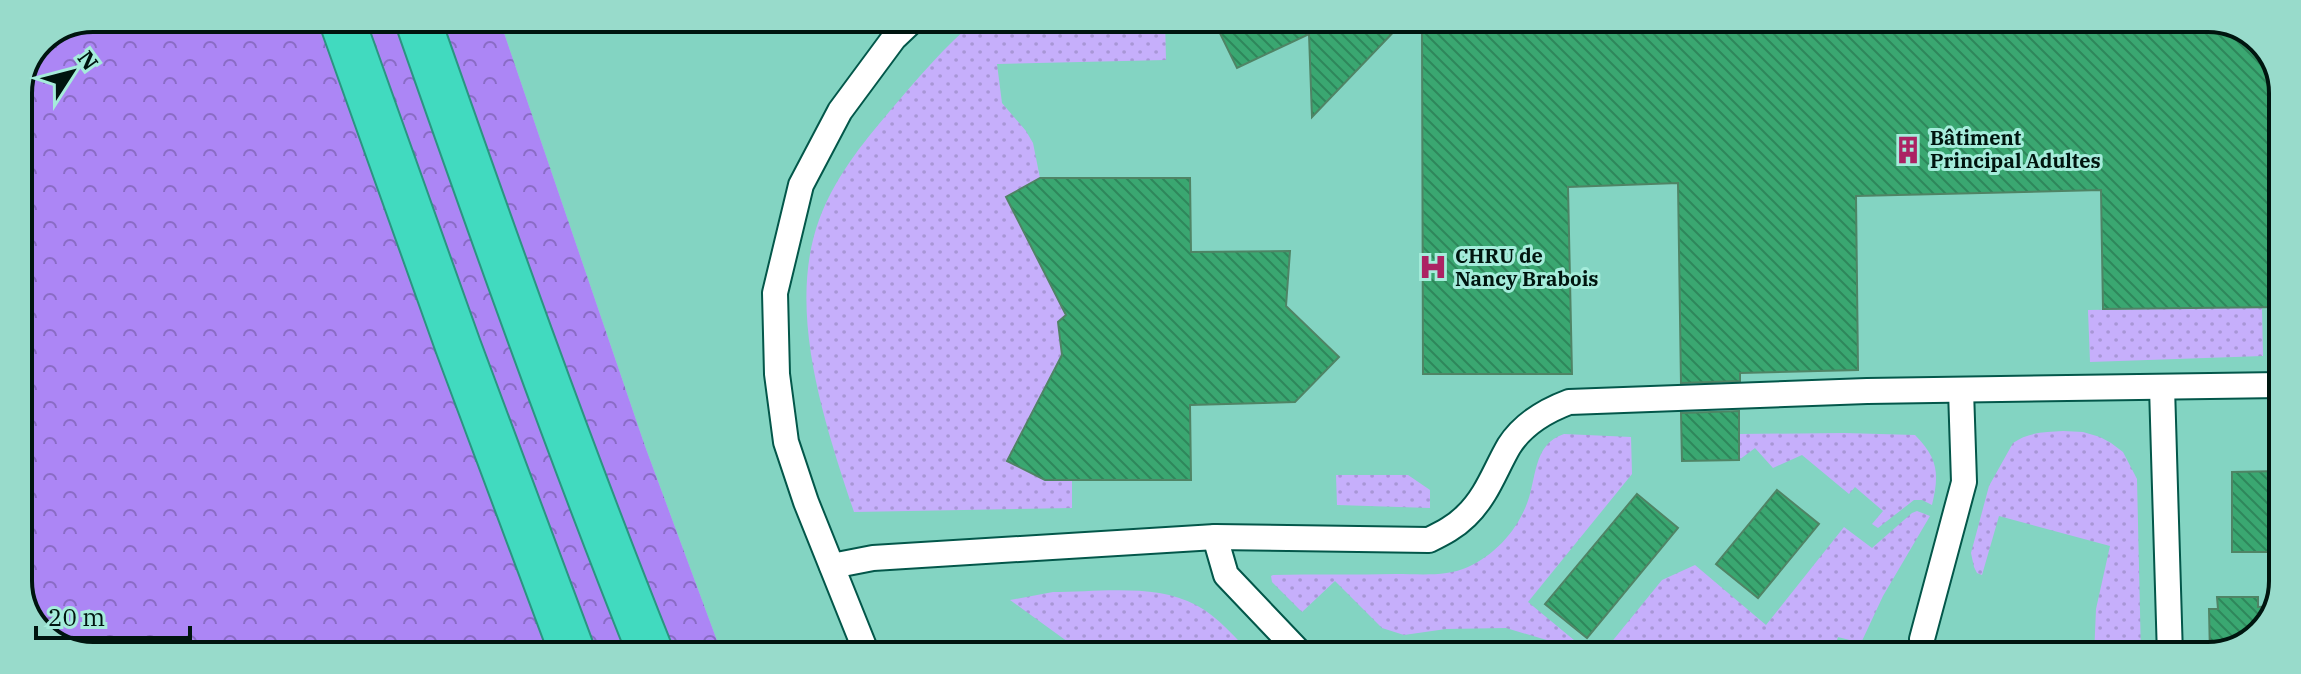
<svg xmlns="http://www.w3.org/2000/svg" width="2301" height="674" viewBox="0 0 2301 674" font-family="'IBM Plex Serif',serif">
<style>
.built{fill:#83d4c2}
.grass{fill:url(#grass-dots)}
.forest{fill:url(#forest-crowns)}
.building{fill:url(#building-back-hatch);stroke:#4f8465;stroke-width:2}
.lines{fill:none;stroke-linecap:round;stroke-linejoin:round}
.lane-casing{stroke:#03574a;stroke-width:28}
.highway-casing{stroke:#2a9581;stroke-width:48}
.lane{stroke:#fff;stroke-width:24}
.highway{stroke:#41dabf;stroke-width:44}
.labels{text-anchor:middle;stroke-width:6;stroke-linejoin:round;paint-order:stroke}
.poi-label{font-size:20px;font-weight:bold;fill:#00150f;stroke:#a5ecdb;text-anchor:start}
.rim{fill:none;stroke:#00150f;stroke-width:4}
</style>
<defs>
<pattern id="grass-dots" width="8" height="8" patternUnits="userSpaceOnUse" patternTransform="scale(2)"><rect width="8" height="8" fill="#c6affb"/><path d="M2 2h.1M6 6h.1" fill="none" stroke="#a896d6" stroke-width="1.8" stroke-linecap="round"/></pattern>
<pattern id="forest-crowns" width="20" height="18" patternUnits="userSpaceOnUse" patternTransform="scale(2)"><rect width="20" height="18" fill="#ac86f5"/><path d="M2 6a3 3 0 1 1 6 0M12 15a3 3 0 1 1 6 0" fill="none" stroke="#8a6cc5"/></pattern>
<pattern id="building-back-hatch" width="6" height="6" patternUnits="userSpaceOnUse" patternTransform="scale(2)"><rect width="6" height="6" fill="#3aa771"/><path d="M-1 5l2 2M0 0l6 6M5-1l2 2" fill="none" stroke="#2e875b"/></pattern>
</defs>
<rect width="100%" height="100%" fill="#98dfce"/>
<polygon class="built" points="499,18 2227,20 2283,88 2281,600 2254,640 2208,656 722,654 645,446"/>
<g class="grass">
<path d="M977,19H1165L1166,60L997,64L1002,103L1026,131L1033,143L1040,178L1006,197L1066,315L1058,322L1060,341L1067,343L1007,461L1045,480L1072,479V508L854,512C825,424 786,311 819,220C834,179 861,145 889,112C917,79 944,47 977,19Z"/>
<polygon points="2262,307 2263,356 2090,362 2088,310"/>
<path d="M2063,431L2083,432L2100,437L2111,443L2123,452L2137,479L2141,656H2094L2096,609L2110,546L1999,516L1982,575L1977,573L1974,567L1971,553L1989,486L2013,443C2028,432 2046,432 2063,431Z"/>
<path d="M1844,433L1915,435C1939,459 1939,475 1932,505L1922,500H1914L1878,528L1872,524L1883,511L1855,487L1849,494L1802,455L1773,468L1755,448L1739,460V434Z"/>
<path d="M1564,434L1631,437L1632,474L1528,602L1592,655H1574L1550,641L1506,628L1446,629L1404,635L1382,628L1335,581L1302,612L1272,582L1271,576L1273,575C1314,574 1355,575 1396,574C1419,574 1447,577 1468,567C1494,555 1515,533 1526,506C1537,481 1532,444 1564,434Z"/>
<polygon points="1336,475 1408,475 1430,490 1430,508 1337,505"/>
<polygon points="1917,511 1930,516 1883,596 1861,643 1838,637 1834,649 1851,656 1601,655 1662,580 1695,565 1766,625 1844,527 1872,548 1912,513"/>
<path d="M1053,592C1097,592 1156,583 1196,605C1218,617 1235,637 1252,655H1086L1010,600Z"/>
<path d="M1496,641C1515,642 1532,645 1549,655H1409L1413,647L1423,644Z"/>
</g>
<polygon class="forest" points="93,18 499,18 645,446 722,654 74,654 37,631 19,590 18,93 40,40"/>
<g class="building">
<polygon points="1213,19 1340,19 1405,20 1312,117 1309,34 1237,68"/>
<polygon points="1422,20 2227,20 2265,44 2283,88 2282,307 2103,309 2101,190 1856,196 1858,370 1740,373 1740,381 1681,383 1678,183 1568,187 1572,374 1423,374"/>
<polygon points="1040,178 1190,178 1191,252 1290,251 1286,306 1339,357 1295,402 1190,405 1191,480 1045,480 1007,461 1062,355 1058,322 1066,315 1006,197"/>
<polygon points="1739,411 1739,460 1682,461 1681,413"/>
<polygon points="2281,471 2281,552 2232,552 2232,472"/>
<polygon points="1777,490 1819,524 1758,598 1716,564"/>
<polygon points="1637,494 1678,528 1587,638 1545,604"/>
<polygon points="2217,597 2258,597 2258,607 2276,606 2254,640 2210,655 2209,609 2218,609"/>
</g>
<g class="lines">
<defs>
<g id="lane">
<polyline points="2162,387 2170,656"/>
<polyline points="1215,537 1226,575 1302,655"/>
<path d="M832,566L873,558L1215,537L1429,540C1443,533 1455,527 1466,516C1487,496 1495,470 1509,446C1523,424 1545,411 1569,402L1867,391L2281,385"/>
<polyline points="1922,639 1964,482 1961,390"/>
<polyline points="867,654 806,502 786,442 777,374 775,293 801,185 840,111 894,38 914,19"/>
</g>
<g id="highway">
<polyline points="341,18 458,346 573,654"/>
<path d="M417,18C492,232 567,444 651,654"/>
</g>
</defs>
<use href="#lane" class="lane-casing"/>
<use href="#highway" class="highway-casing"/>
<use href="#lane" class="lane"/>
<use href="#highway" class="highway"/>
</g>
<defs>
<symbol id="building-bare" viewBox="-9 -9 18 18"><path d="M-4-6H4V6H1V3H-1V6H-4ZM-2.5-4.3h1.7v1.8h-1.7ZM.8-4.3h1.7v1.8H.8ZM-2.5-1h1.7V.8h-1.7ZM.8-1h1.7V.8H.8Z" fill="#ac2263" stroke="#a5ecdb" stroke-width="2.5" paint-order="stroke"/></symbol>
<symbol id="hospital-bare" viewBox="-9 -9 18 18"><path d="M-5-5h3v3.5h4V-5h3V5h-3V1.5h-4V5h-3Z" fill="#ac2263" stroke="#a5ecdb" stroke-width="2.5" paint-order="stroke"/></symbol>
</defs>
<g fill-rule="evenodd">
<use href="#building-bare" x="1888" y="130" width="40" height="40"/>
<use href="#hospital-bare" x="1413" y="247" width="40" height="40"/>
</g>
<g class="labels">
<g class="poi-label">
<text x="1930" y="145">Bâtiment<tspan x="1930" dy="23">Principal Adultes</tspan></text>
<text x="1455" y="263">CHRU de<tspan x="1455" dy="23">Nancy Brabois</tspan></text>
</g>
</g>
<path d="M0 0H2301V674H0ZM93 32H2208A61 61 0 0 1 2269 93V581A61 61 0 0 1 2208 642H93A61 61 0 0 1 32 581V93A61 61 0 0 1 93 32Z" fill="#98dbcb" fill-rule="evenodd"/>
<path class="rim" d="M93 32H2208A61 61 0 0 1 2269 93V581A61 61 0 0 1 2208 642H93A61 61 0 0 1 32 581V93A61 61 0 0 1 93 32Z"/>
<g transform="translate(72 72) rotate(54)" stroke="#a5ecdb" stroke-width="6" paint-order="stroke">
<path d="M0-6L14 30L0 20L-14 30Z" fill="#00150f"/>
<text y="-12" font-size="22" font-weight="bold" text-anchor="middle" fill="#00150f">N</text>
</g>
<path d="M36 626v12h154v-12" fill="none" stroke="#00150f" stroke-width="4"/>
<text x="48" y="626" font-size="24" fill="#00150f" stroke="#a5ecdb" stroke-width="6" paint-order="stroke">20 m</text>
</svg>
